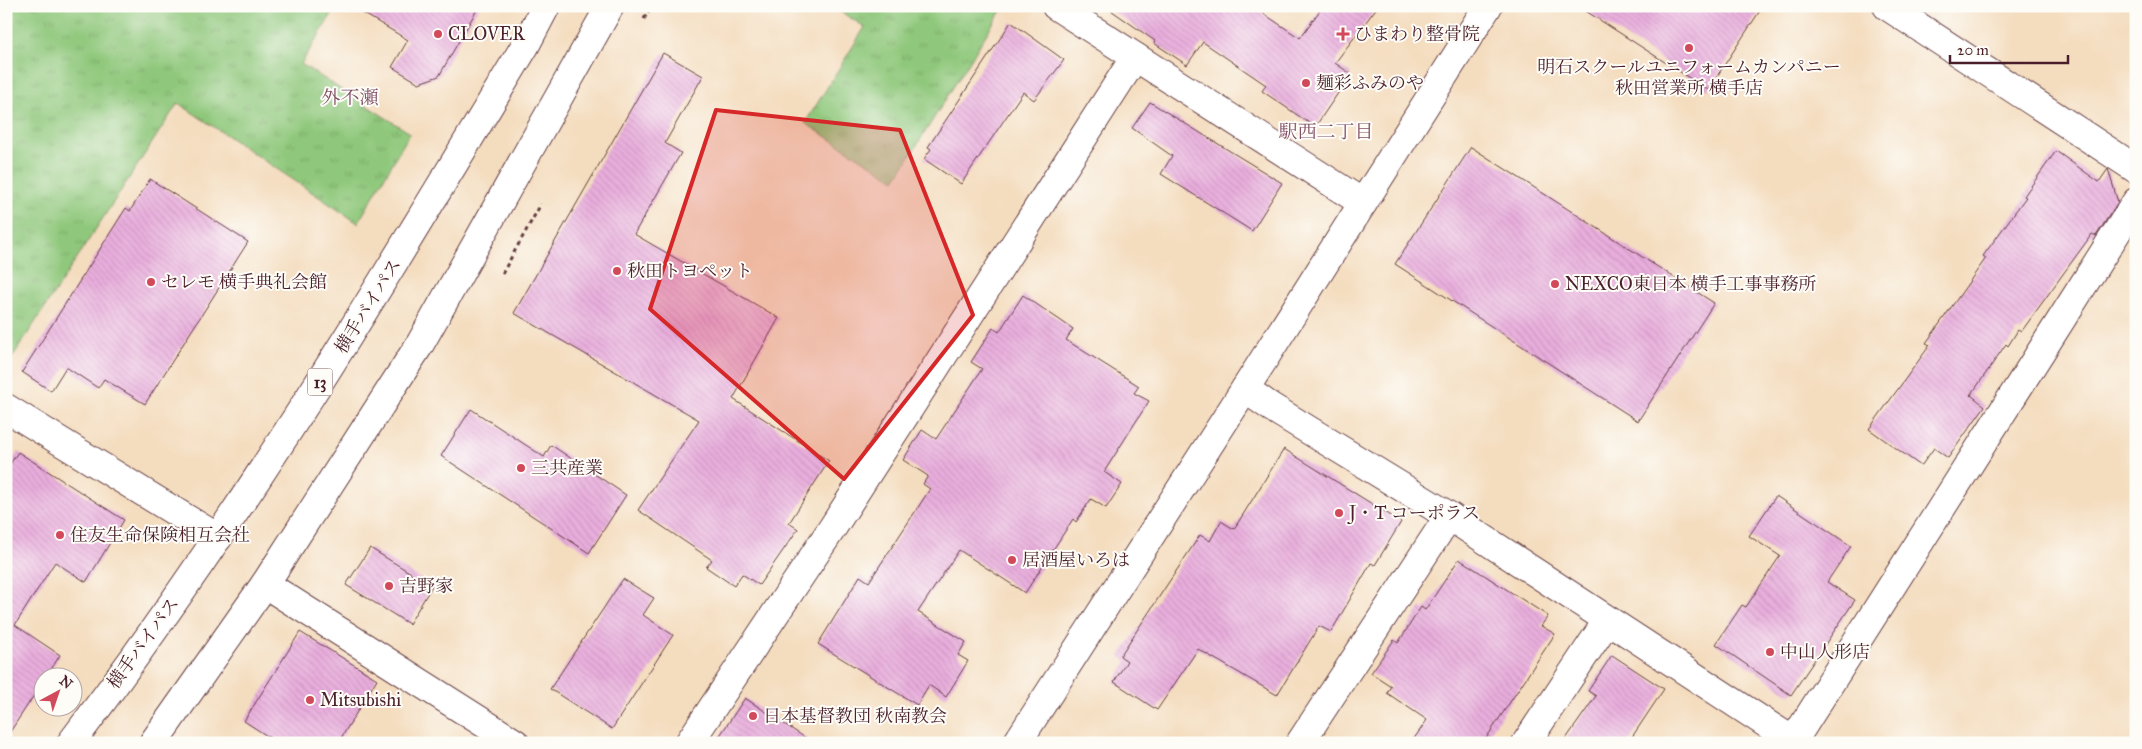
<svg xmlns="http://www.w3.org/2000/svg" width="2142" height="749" viewBox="0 0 2142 749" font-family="'IM FELL Great Primer','Noto Serif JP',serif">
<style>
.grass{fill:url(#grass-tufts);stroke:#6c7453}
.building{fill:url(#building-back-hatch)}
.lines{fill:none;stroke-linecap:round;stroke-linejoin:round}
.street-casing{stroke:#643c41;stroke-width:30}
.secondary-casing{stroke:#643c41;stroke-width:30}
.highway-casing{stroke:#643c41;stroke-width:30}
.path{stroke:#643c41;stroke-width:3;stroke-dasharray:4 4;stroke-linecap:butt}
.street{stroke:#fff;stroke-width:28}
.secondary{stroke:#fff;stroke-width:28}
.highway{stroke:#fff;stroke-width:28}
.marked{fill:#d62828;fill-opacity:0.2;stroke:#d62828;stroke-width:4;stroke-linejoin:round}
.poi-dot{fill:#d1495b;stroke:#fdfcf7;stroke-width:2}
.labels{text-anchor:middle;stroke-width:4;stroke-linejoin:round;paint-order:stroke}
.shield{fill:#fdfcf7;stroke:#806168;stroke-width:1}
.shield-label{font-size:16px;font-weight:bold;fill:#4a1f2b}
.poi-label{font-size:18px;fill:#4a1f2b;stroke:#fdfcf7;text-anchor:start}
.street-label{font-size:18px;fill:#4a1f2b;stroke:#fdfcf7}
.neighbourhood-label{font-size:19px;fill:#825169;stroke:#fdfcf7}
</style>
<defs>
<pattern id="grass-tufts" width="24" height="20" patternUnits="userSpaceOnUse" patternTransform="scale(1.25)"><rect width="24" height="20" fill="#8fc87b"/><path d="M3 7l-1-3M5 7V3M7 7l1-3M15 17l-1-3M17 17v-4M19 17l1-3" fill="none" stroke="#7dab6a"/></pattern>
<pattern id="building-back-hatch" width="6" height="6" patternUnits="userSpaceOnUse" patternTransform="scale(1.25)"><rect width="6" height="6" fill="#e9aedd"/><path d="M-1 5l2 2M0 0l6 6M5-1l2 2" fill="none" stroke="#c995be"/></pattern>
</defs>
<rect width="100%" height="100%" fill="#fdfcf7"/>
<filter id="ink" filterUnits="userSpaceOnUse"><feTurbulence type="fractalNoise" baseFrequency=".02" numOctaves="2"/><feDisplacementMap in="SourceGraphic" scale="10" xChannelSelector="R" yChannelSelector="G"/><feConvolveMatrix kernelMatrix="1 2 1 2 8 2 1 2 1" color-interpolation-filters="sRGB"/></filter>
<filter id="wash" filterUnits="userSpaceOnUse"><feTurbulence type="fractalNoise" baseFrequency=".0096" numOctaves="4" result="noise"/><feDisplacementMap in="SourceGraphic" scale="20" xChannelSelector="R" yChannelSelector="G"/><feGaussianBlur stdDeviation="1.12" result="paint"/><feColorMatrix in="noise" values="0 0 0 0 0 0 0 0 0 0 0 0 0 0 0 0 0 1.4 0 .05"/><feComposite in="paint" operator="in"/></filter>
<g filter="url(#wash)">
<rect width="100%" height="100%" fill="#f4ddbf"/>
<g class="grass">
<polygon points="6,6 337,6 301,64 410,133 358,223 178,103 6,367"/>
<polygon points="838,6 1004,6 895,180 805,123 865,27 836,9"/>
</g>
<g id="blocks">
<g class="building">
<polygon points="351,6 479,6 439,76 419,83 392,67 408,40"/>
<polygon points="1105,6 1252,6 1300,38 1323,6 1378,6 1335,63 1351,74 1315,127 1262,91 1266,85 1203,42 1187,65 1154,43 1155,41"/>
<polygon points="1578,6 1763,6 1708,90"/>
<polygon points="1011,22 1064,60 1034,100 1023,92 961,184 924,159 931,149 928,147"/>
<polygon points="663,53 703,76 665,143 681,153 634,234 779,318 733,399 829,461 789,523 798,529 759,585 742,574 734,586 706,567 712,560 638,510 699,420 514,313"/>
<polygon points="1150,102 1282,183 1252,231 1161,174 1172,156 1132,128"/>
<polygon points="1471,147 1714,303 1638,421 1395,264"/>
<polygon points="2056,151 2099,182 2108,169 2118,202 2096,236 2092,234 2021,332 2018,330 2008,346 2006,344 1971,395 1985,406 1948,458 1934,448 1921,466 1869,429 1930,345 1926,343 1986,258 1983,256 2026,197 2024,196"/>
<polygon points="150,179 248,242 145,404 104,379 98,388 66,367 51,391 22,372 126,208 130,211"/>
<polygon points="1023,295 1073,329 1066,340 1139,386 1134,393 1149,401 1104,472 1122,484 1106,508 1091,499 1076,522 1073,519 1025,593 959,550 918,612 966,642 958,655 968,661 946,697 929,685 917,705 818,644 860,576 869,582 930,489 923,484 928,476 903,460 922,430 936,439 982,369 971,362 993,328 999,332"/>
<polygon points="471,409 544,457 551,445 626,495 589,553 441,456"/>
<polygon points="1284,449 1401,522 1375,565 1371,563 1331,632 1319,626 1277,695 1198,649 1157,710 1114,682 1127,661 1120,656 1200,535 1210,541 1221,521 1234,529"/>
<polygon points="18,452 124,520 86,582 55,562 15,625 60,655 47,676 42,676 42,683 6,738 6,470"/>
<polygon points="1776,496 1851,546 1827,582 1855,600 1791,695 1716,644 1742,605 1746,607 1780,556 1749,536"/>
<polygon points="370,548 432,586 409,624 346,585"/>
<polygon points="1459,559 1548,616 1541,626 1555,634 1483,743 1411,743 1427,720 1387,693 1391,686 1371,673 1394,640 1398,643 1421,607 1425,610"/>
<polygon points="623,579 654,598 643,615 673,635 612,729 550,689"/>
<polygon points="300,632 377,679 338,743 278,743 244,721"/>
<polygon points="1612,655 1664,689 1628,743 1563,743 1596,696 1588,691"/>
<polygon points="745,698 813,743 715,743"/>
</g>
</g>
</g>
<g filter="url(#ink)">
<use href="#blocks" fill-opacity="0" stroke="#643c41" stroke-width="1"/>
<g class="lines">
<defs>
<g id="street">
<polyline points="1056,6 1363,203"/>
<polyline points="1887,6 2136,169"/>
<polyline points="1245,389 1271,407 1449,516 1793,741"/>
<polyline points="6,408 218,538"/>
<polyline points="265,584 515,743"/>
<polyline points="689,743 833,527 1135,57"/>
<polyline points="1300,743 1449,516"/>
<polyline points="1526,743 1607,621"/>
<polyline points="1792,743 2136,202"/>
</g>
<polyline id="secondary" points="1017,743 1245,389 1488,6"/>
<g id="highway">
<path d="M71,743C239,522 382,284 525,46L546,6"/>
<polyline points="153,743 265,584 420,344 610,6"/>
</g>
</defs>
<use href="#street" class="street-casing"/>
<use href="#secondary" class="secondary-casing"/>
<use href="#highway" class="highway-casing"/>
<g class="path">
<polyline points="644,19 651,6"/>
<polyline points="502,274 541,204"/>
</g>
<use href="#street" class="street"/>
<use href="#secondary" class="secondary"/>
<use href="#highway" class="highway"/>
</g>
</g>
<path class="marked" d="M716,110L900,130L973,315L844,479L650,309Z"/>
<g class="poi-dot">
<circle cx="438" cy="34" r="5"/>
<path d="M1340.5 26.5h5v5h5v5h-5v5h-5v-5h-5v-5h5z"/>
<circle cx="1689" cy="48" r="5"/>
<circle cx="1306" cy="83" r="5"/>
<circle cx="617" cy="271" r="5"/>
<circle cx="151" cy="282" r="5"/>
<circle cx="1555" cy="284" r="5"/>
<circle cx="521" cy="468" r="5"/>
<circle cx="1339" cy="513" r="5"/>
<circle cx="60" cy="535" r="5"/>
<circle cx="1012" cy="560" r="5"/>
<circle cx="389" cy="586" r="5"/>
<circle cx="1770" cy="652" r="5"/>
<circle cx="310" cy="700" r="5"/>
<circle cx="753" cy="716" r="5"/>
</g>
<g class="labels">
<rect class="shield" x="307.5" y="368.5" width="25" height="27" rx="4"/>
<g class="shield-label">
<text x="320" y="388">13</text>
</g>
<g class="poi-label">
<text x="448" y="40">CLOVER</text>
<text x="1354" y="40">ひまわり整骨院</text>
<text x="1689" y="73" text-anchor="middle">明石スクールユニフォームカンパニー<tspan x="1689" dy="21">秋田営業所 横手店</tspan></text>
<text x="1316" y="89">麺彩ふみのや</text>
<text x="627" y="277">秋田トヨペット</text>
<text x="161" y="288">セレモ 横手典礼会館</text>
<text x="1565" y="290">NEXCO東日本 横手工事事務所</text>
<text x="531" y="474">三共産業</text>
<text x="1349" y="519">J・T コーポラス</text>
<text x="70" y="541">住友生命保険相互会社</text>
<text x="1022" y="566">居酒屋いろは</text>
<text x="399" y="592">吉野家</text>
<text x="1780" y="658">中山人形店</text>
<text x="320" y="706">Mitsubishi</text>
<text x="763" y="722">日本基督教団 秋南教会</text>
</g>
<g class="street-label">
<text transform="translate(368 306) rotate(-58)" y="6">横手バイパス</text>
<text transform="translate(143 643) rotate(-54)" y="6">横手バイパス</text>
</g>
<g class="neighbourhood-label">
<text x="350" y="104">外不瀬</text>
<text x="1326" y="138">駅西二丁目</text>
</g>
</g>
<rect width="2142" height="749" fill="none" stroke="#fdfcf7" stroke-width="25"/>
<g transform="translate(58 692) rotate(40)"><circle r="24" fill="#fdfcf7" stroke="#b5a4a5"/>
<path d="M0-4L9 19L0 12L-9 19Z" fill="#d1495b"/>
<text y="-8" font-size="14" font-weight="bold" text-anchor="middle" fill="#4a1f2b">N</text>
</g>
<path d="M1950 55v8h118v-8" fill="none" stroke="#4a1f2b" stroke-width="2.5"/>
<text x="1957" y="55" font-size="15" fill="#4a1f2b" stroke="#fdfcf7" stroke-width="4" paint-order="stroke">20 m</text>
</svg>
